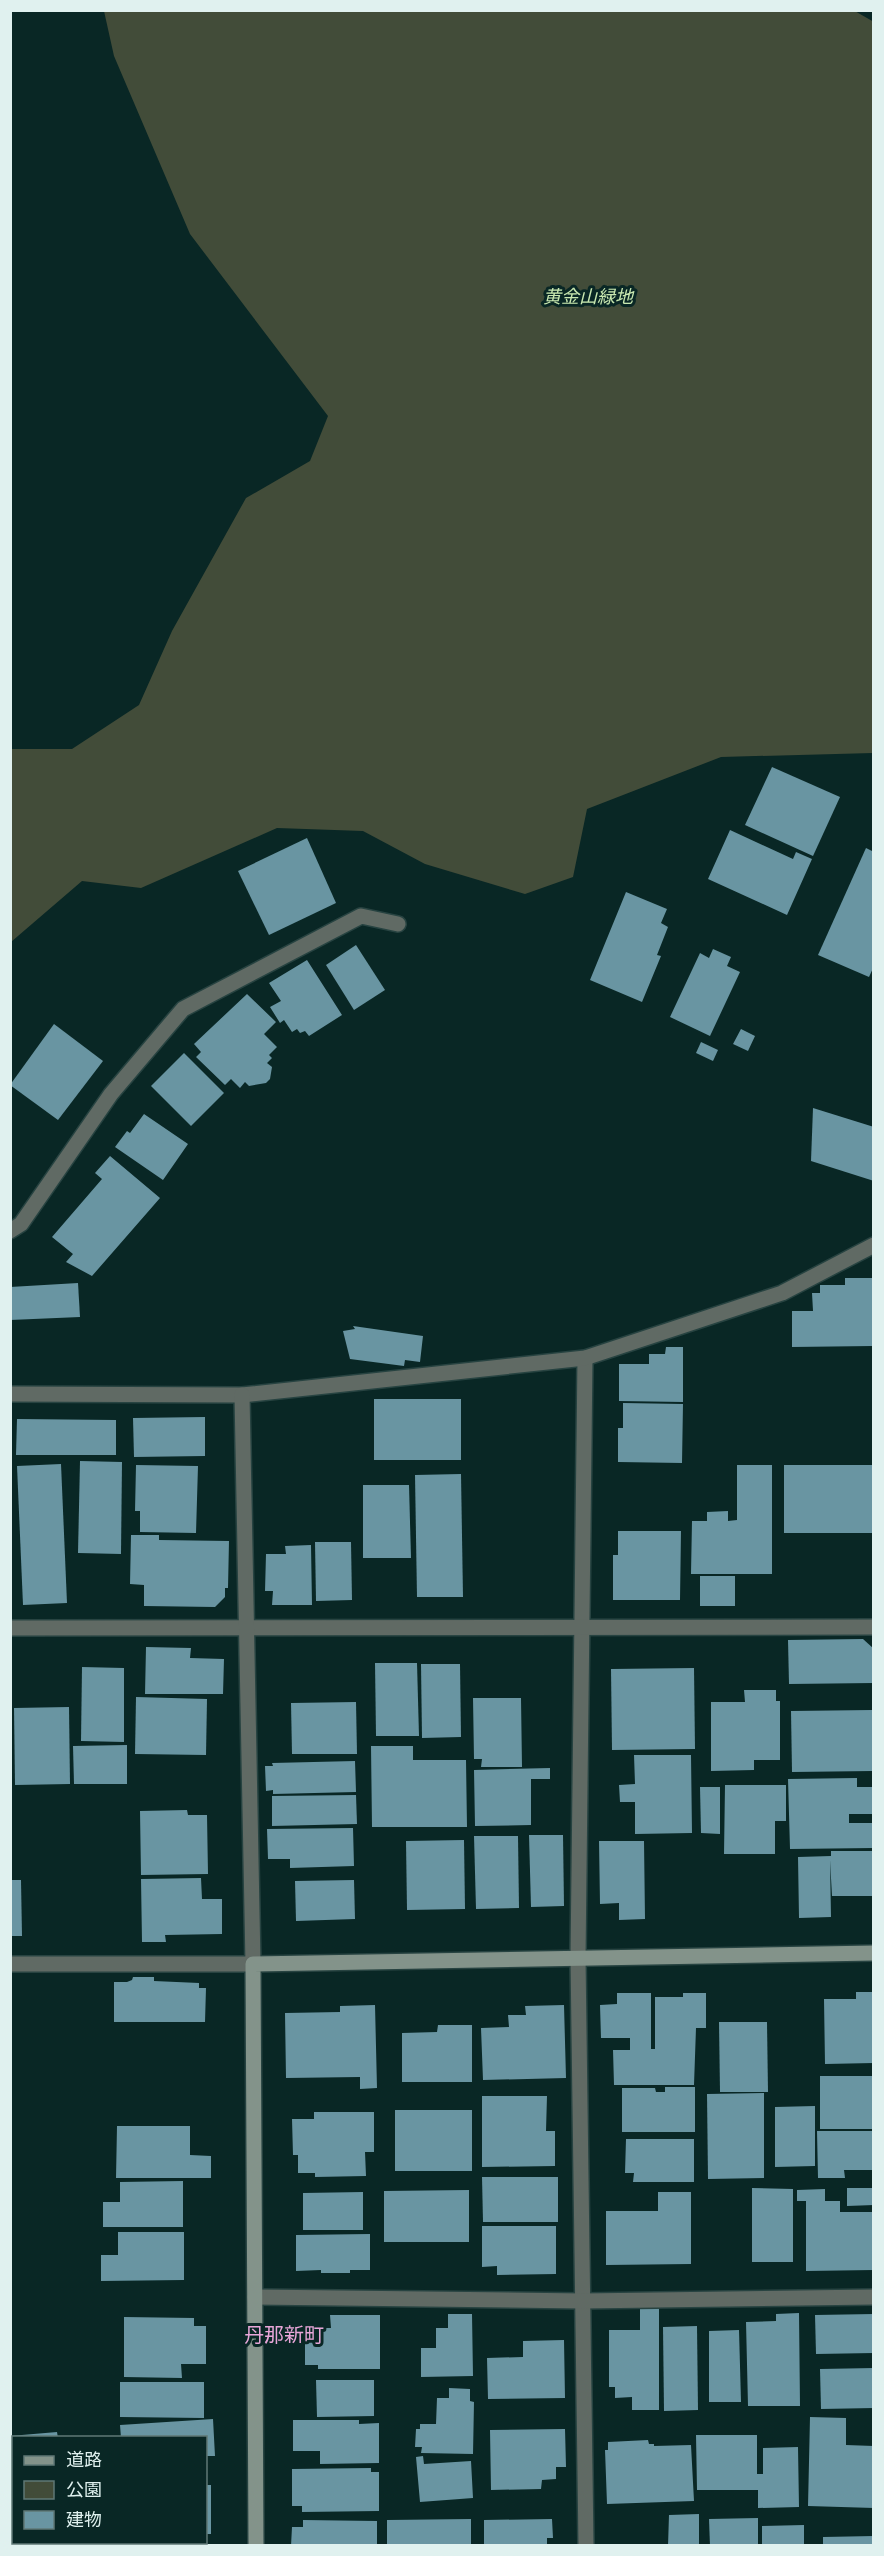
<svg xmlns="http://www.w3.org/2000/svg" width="884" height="2556" viewBox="0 0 884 2556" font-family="'Roboto Serif','Noto Sans JP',serif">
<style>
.green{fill:#424c39}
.building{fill:#6995a2}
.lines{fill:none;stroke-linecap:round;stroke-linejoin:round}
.street-casing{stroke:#274341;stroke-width:18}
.secondary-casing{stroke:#274341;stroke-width:18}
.street{stroke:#606a64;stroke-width:15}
.secondary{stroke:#83938a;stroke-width:15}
.labels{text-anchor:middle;stroke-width:6;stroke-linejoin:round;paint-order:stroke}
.park-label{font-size:18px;font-style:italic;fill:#c9e8b0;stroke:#092725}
.neighbourhood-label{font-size:20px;fill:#e7a6d8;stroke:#092725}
</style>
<rect width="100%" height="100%" fill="#092725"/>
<polygon class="green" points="853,10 874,22 873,753 721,757 587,809 573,877 525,894 425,864 363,831 277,828 141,888 82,881 11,942 11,749 72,749 139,705 172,631 246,498 310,461 328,416 190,234 114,56 104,11"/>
<g class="building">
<polygon points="772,767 840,797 813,856 745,825"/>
<polygon points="730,830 793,859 796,852 812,859 787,915 708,879"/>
<polygon points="307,838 336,903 269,935 238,871"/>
<polygon points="866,848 874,852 874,966 869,977 818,955"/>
<polygon points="626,892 667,909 661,923 668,927 657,955 661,956 642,1002 590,980"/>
<polygon points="356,945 385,990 354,1010 326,965"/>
<polygon points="713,949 731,957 727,966 740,972 710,1036 670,1017 700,953 709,958"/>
<polygon points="307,960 342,1015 309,1036 305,1031 300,1033 297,1029 292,1032 284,1020 280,1023 270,1007 281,1001 269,983"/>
<polygon points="247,994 276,1022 264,1034 277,1047 269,1055 272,1058 267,1063 272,1067 270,1079 266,1083 249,1086 245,1082 240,1088 231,1079 225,1085 196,1057 201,1052 194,1044"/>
<polygon points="54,1024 103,1061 58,1120 10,1085"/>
<polygon points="741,1029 755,1036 748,1051 733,1044"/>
<polygon points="701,1042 718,1050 713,1061 696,1053"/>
<polygon points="184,1053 224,1093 191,1126 151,1086"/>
<polygon points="813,1108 874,1127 874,1181 811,1161"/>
<polygon points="144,1114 188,1144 163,1180 115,1147 127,1131 130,1133"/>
<polygon points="110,1156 160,1198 92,1276 66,1262 73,1254 52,1237 102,1179 95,1173"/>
<polygon points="845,1278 872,1278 873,1346 792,1347 792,1311 813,1311 812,1293 820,1293 820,1285 845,1285"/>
<polygon points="78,1283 80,1317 10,1320 10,1287"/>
<polygon points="353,1326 423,1336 420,1362 405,1360 404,1366 350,1359 343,1331 355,1329"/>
<polygon points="666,1347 683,1347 683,1402 619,1401 619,1364 649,1364 649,1354 665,1354"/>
<rect x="374" y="1399" width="87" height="61"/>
<polygon points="623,1403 683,1404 682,1463 618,1462 618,1428 623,1428"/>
<polygon points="205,1417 205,1456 134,1457 133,1418"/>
<polygon points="17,1419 116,1420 116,1455 16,1455"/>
<polygon points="80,1461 122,1462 121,1554 78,1553"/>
<polygon points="61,1464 67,1603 23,1605 17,1466"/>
<polygon points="136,1465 198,1466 196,1533 140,1532 140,1511 135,1511"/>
<polygon points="737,1465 772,1465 772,1574 691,1574 692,1521 707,1521 707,1512 728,1511 728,1521 737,1520"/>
<rect x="784" y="1465" width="90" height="68"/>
<polygon points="461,1474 463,1597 417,1597 415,1475"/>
<polygon points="363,1485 409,1485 411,1558 363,1558"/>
<polygon points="618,1531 681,1531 680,1600 613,1600 613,1555 618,1555"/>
<polygon points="131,1535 159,1535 159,1540 229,1541 228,1588 225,1588 225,1597 215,1607 144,1606 144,1585 130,1584"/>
<polygon points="315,1542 351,1542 352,1600 316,1601"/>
<polygon points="311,1545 312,1605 272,1605 273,1591 265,1591 266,1554 286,1554 285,1546"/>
<rect x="700" y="1576" width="35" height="30"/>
<polygon points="863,1639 874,1649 874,1683 789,1684 788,1640"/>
<polygon points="146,1647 191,1648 190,1658 224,1659 223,1694 145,1694"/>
<polygon points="375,1663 417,1663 419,1736 376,1736"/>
<polygon points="421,1664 460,1664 461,1737 422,1738"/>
<polygon points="82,1667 124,1668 124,1742 81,1741"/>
<polygon points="694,1668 695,1749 612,1750 611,1669"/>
<polygon points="744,1690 776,1690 776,1701 780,1701 780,1760 754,1760 754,1770 711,1771 711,1702 745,1702"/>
<polygon points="136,1697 207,1699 206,1755 135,1754"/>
<polygon points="473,1698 521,1698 522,1767 481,1767 482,1759 474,1759"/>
<polygon points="356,1702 357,1754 292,1754 291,1703"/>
<polygon points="69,1707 70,1784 15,1785 14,1708"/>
<polygon points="872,1710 873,1771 792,1772 791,1711"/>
<polygon points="127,1745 127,1784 74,1784 73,1746"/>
<polygon points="371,1746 413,1746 413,1760 466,1760 467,1827 372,1827"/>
<polygon points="634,1755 691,1755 692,1833 635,1834 635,1802 620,1802 619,1785 635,1784"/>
<polygon points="355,1761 356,1792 273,1794 273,1790 266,1791 265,1766 273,1766 272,1763"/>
<polygon points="550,1768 550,1779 531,1779 531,1825 475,1826 474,1770"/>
<polygon points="857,1778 857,1787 874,1787 874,1814 849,1814 849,1823 874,1823 874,1848 790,1849 788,1779"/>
<polygon points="725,1785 786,1785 786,1821 775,1821 775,1854 724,1854"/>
<polygon points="700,1787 720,1787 720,1834 701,1833"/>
<polygon points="356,1795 357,1824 272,1826 272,1796"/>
<polygon points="187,1810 188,1815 207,1815 208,1874 141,1875 140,1811"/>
<polygon points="353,1828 354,1866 290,1868 290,1859 268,1859 267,1829"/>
<polygon points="529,1835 563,1835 564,1906 531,1907"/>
<polygon points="474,1836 518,1836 519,1908 476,1909"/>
<polygon points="464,1840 465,1909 407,1910 406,1841"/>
<polygon points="599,1841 644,1841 645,1919 619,1920 619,1903 600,1904"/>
<polygon points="831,1851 874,1851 874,1896 832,1896 830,1860 831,1917 799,1918 798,1857 831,1856"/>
<polygon points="201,1878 202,1899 222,1899 222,1934 165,1935 166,1942 142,1942 141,1879"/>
<polygon points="10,1880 21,1880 22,1936 10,1936"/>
<polygon points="354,1880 355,1919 296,1921 295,1881"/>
<polygon points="133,1977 154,1977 154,1981 199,1983 199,1988 206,1988 205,2022 114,2022 114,1982 127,1982 132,1980"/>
<polygon points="856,1992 874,1992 874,2063 825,2064 824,1999 856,1999"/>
<polygon points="617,1993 651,1993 651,2049 655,2049 655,1997 683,1997 683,1993 706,1993 706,2028 696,2028 694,2085 614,2085 613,2050 630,2050 630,2038 601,2038 600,2005 617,2004"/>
<polygon points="375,2005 377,2088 360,2089 360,2077 286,2078 285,2013 340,2012 340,2006"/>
<polygon points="564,2005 566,2078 483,2080 481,2028 509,2027 508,2015 526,2015 525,2006"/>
<polygon points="719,2022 767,2022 768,2092 720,2092"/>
<polygon points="438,2025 472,2025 472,2082 402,2082 402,2033 437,2032"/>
<rect x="820" y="2076" width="54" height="53"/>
<polygon points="665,2087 695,2087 695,2132 622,2132 622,2088 655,2088 656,2092 665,2092"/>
<polygon points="764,2093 764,2178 708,2179 707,2094"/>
<polygon points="482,2096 547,2096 546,2131 555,2131 555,2166 482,2167"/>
<polygon points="815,2106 815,2166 775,2167 775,2107"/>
<rect x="395" y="2110" width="77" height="61"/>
<polygon points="314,2112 374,2112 374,2152 365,2152 366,2176 315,2177 315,2173 298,2173 298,2155 293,2155 292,2119 314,2119"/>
<polygon points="117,2126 190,2126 190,2155 211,2156 211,2178 116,2178"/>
<polygon points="817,2131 874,2131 874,2170 844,2170 845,2178 818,2178"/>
<polygon points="626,2139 694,2139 694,2182 633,2182 634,2173 625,2173"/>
<polygon points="482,2177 558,2177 558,2222 483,2222"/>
<polygon points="183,2181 183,2227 103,2227 103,2202 120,2202 120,2182"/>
<polygon points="752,2188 793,2189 793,2262 752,2262"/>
<polygon points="847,2188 874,2188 874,2205 847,2206"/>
<polygon points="825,2189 825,2201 840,2201 840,2212 874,2212 874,2270 806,2271 806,2201 797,2201 797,2190"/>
<polygon points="469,2190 469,2242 384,2242 384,2191"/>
<polygon points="363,2192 363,2230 303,2230 303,2193"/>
<polygon points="658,2192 691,2192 691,2264 606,2265 606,2211 658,2211"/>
<polygon points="482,2226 556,2226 556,2274 497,2275 497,2266 482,2267"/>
<polygon points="118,2232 184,2232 184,2280 101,2281 101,2255 118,2255"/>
<polygon points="370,2234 370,2270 350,2270 350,2273 321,2273 321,2270 296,2271 296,2235"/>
<polygon points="640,2308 659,2308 659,2410 632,2410 632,2397 615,2398 615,2387 609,2387 609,2330 640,2330"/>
<polygon points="799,2313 800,2406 748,2406 746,2322 776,2321 776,2314"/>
<polygon points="448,2314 472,2314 473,2376 421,2377 421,2348 436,2348 436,2328 448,2328"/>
<polygon points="874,2314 874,2353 816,2354 815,2315"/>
<polygon points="330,2315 380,2315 380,2369 318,2369 318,2365 305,2365 305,2328 331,2328"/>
<polygon points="124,2317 194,2318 194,2326 206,2326 206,2364 181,2364 182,2378 124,2377"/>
<polygon points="697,2326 698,2410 664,2411 663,2327"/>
<polygon points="739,2330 741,2402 709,2402 709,2331"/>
<polygon points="564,2340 565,2398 488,2399 487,2358 523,2357 523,2341"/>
<polygon points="874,2368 874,2408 821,2409 820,2369"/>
<polygon points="316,2380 374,2380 374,2416 317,2417"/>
<polygon points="120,2382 204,2382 204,2418 120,2417"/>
<polygon points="449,2388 470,2389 470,2401 474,2402 473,2454 421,2453 422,2447 415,2447 416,2429 420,2429 420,2424 436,2424 437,2398 449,2398"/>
<polygon points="810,2417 846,2418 846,2445 874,2446 874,2508 808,2506"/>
<polygon points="213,2419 215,2456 206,2456 206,2438 121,2438 120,2425"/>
<polygon points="293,2420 359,2420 359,2424 379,2423 379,2463 320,2464 320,2451 293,2451"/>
<polygon points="565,2429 566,2467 556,2467 556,2479 542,2480 541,2489 491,2490 490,2430"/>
<polygon points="57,2432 58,2438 14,2438 12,2481 10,2436"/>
<polygon points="696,2435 757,2435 757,2474 763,2474 763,2448 798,2447 799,2507 758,2508 758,2490 697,2490"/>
<polygon points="648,2440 649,2444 654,2444 654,2446 691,2445 694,2501 607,2504 605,2450 608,2450 608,2442"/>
<polygon points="423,2456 424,2464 471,2461 473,2498 420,2502 416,2457"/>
<polygon points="371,2468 371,2472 379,2472 379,2511 302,2512 302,2506 292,2506 292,2469"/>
<rect x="206" y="2485" width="5" height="49"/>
<polygon points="699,2514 699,2546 668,2546 669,2515"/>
<polygon points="758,2518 758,2546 710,2546 709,2519"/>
<polygon points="471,2519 471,2546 387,2546 387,2520"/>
<polygon points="552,2519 553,2538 547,2538 547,2546 484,2546 484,2520"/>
<polygon points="303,2520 377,2521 377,2546 291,2546 292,2527 303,2527"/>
<polygon points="804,2525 804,2546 762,2546 762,2526"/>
<polygon points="874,2536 874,2546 823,2546 823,2537"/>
</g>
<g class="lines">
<defs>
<g id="street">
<polyline points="10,1231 21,1224 111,1094 183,1009 361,916 398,924"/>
<polyline points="585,1358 578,1958 586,2546"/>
<polyline points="10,1394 242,1395 585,1358 782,1293 874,1245"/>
<polyline points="10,1628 874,1627"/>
<polyline points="10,1964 253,1964 242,1395"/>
<polyline points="255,2297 583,2301 874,2297"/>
</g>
<polyline id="secondary" points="256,2546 253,1964 874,1953"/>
</defs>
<use href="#street" class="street-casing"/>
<use href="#secondary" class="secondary-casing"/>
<use href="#street" class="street"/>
<use href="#secondary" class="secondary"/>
</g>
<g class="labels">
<g class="park-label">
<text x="588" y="303">黄金山緑地</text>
</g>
<g class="neighbourhood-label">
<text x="284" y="2342">丹那新町</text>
</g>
</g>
<rect width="884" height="2556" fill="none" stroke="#e0f1ef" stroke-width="24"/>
<rect x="12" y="2436" width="195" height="108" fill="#092725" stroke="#5f7876" stroke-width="1.5"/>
<rect x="24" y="2456" width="30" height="9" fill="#83938a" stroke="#5f7876" stroke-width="1.5"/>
<text x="66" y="2466" font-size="18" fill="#e0f1ef">道路</text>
<rect x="24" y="2481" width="30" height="18" fill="#424c39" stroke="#5f7876" stroke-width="1.5"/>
<text x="66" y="2496" font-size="18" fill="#e0f1ef">公園</text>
<rect x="24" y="2511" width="30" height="18" fill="#6995a2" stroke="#5f7876" stroke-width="1.5"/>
<text x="66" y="2526" font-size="18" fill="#e0f1ef">建物</text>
</svg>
